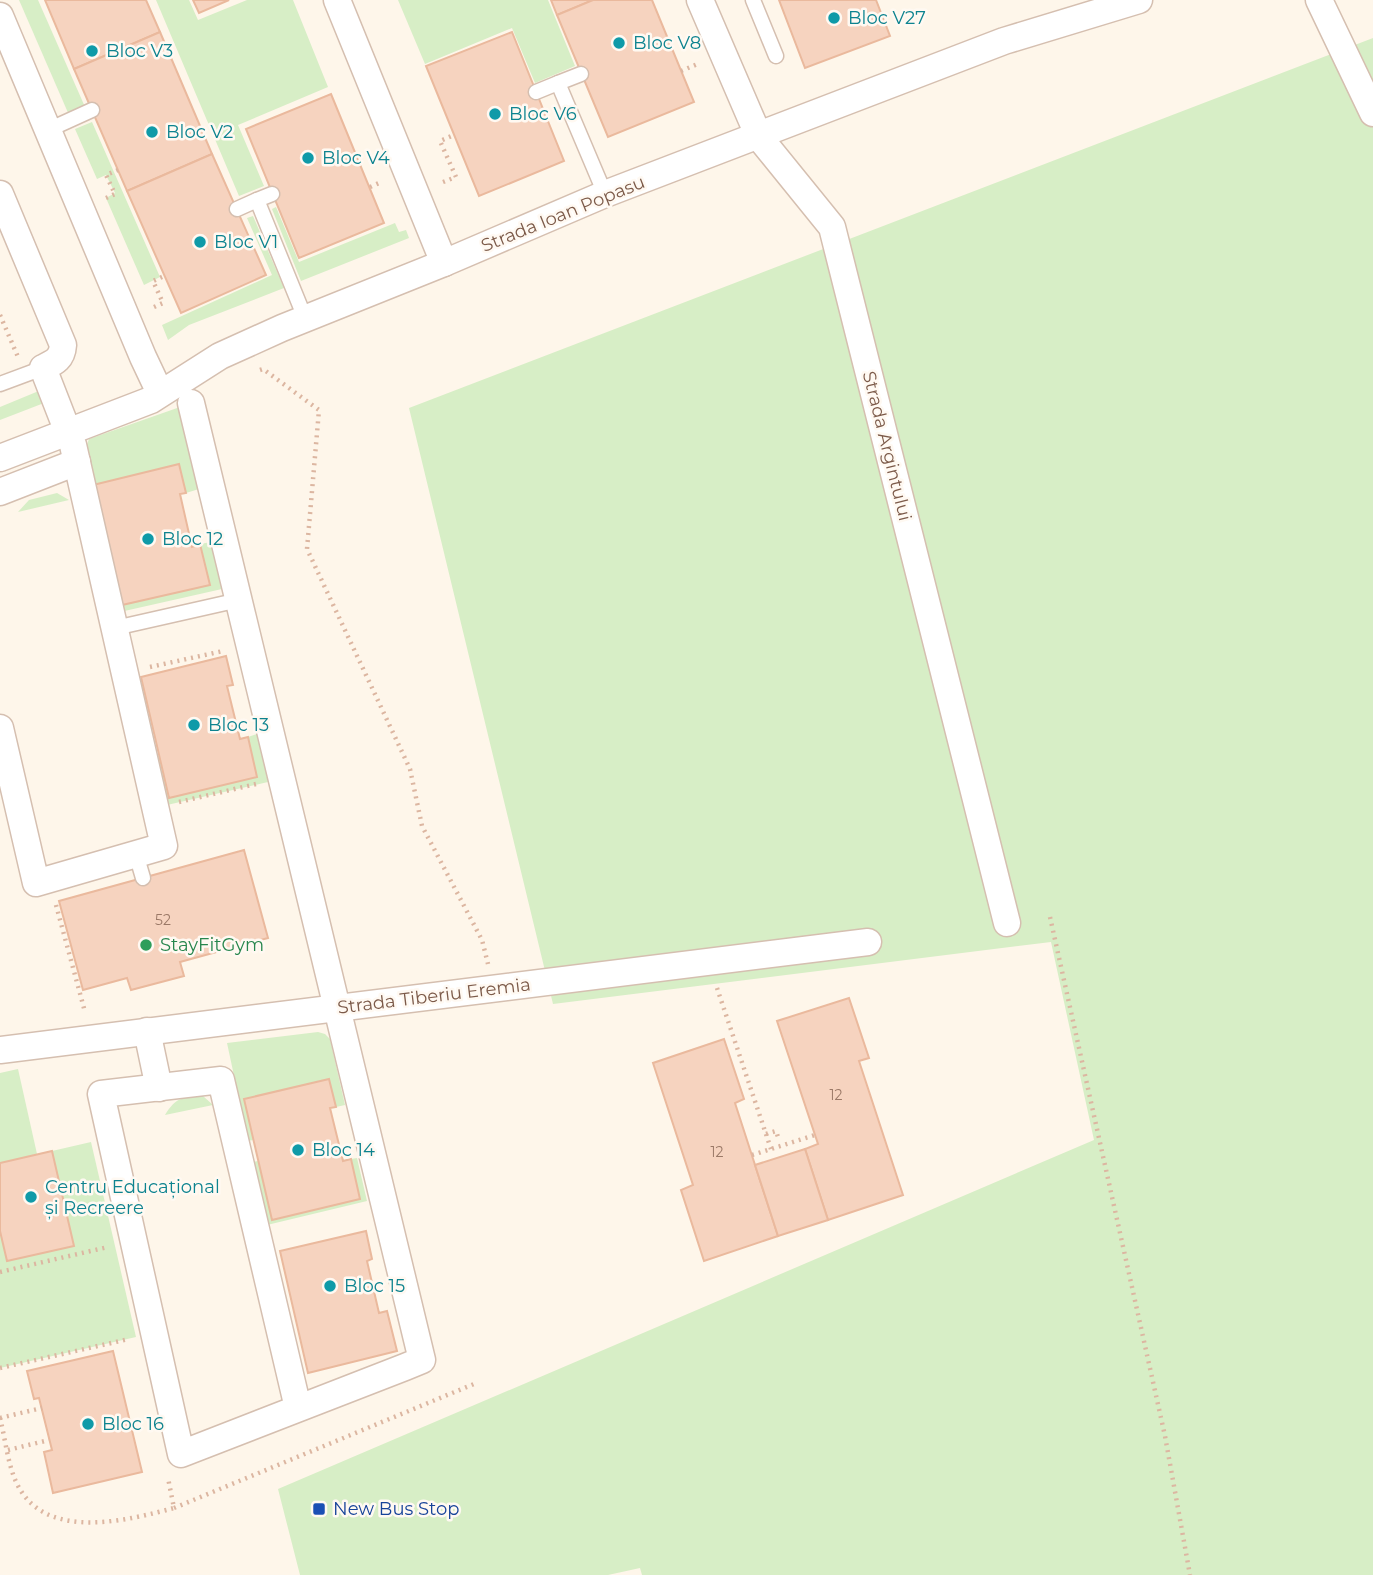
<svg xmlns="http://www.w3.org/2000/svg" width="1373" height="1575" viewBox="0 0 1373 1575" font-family="Montserrat,sans-serif">
<style>
.green{fill:#d7eec6}
.building{fill:#f6d3bf;stroke:#eab99d;stroke-width:2}
.lines{fill:none;stroke-linecap:round;stroke-linejoin:round}
.service-casing{stroke:#d5bfb0;stroke-width:17}
.minor-casing{stroke:#d5bfb0;stroke-width:29}
.path{stroke:#dcb6a1;stroke-width:4.5;stroke-dasharray:2 5;stroke-linecap:butt}
.service{stroke:#fff;stroke-width:14}
.minor{stroke:#fff;stroke-width:26}
.culture-dot{fill:#0f9aa8;stroke:#fff9f2;stroke-width:2.5}
.leisure-dot{fill:#2e9e5b;stroke:#fff9f2;stroke-width:2.5}
.transit-dot{fill:#1a4fb4;stroke:#fff9f2;stroke-width:2.5}
.labels{text-anchor:middle;stroke-width:5;stroke-linejoin:round;paint-order:stroke}
.number-label{font-size:14px;fill:#9a7866}
.culture-label{font-size:18px;fill:#0d838f;stroke:#fff9f2;text-anchor:start}
.street-label{font-size:18px;fill:#7c5a49;stroke:#fff9f2}
.leisure-label{font-size:18px;fill:#27864d;stroke:#fff9f2;text-anchor:start}
.transit-label{font-size:18px;fill:#164399;stroke:#fff9f2;text-anchor:start}
</style>
<rect width="100%" height="100%" fill="#fef6ea"/>
<g class="green">
<polygon points="19,0 38,0 85,107 69,115"/>
<polygon points="156,0 189,0 198,20 247,0 293,0 328,87 238,125 264,186 239,196"/>
<polygon points="398,0 548,0 575,66 535,83 512,28 425,64"/>
<polygon points="1373,38 1373,1575 642,1575 640,1568 608,1575 300,1575 278,1489 1094,1140 1051,942 553,1004 409,408"/>
<polygon points="92,122 160,277 144,285 106,198 115,193 106,175 97,179 75,129"/>
<polygon points="276,207 299,262 395,223 399,232 406,230 409,238 301,281 272,209"/>
<polygon points="253,216 284,288 189,325 168,340 162,325 272,275 247,218"/>
<polygon points="46,388 57,398 0,420 0,407"/>
<polygon points="180,407 199,489 186,493 179,464 94,485 83,456 89,439"/>
<polygon points="57,493 69,500 18,512 29,500"/>
<polygon points="211,542 222,589 120,612 122,605 210,585 200,544"/>
<polygon points="257,734 268,782 167,805 155,757 159,756 169,797 257,777 248,737"/>
<polygon points="318,1032 325,1034 330,1039 345,1105 336,1107 329,1079 244,1099 253,1140 248,1141 227,1043"/>
<polygon points="18,1069 37,1154 0,1163 0,1073"/>
<path d="M203,1096L213,1105L165,1115C176,1097 183,1097 203,1096Z"/>
<polygon points="91,1142 136,1337 0,1368 0,1231 7,1261 73,1246 52,1151"/>
<polygon points="357,1158 367,1201 267,1225 253,1162 258,1161 272,1220 360,1199 351,1159"/>
</g>
<g class="building">
<polygon points="45,0 146,0 160,32 74,69"/>
<polygon points="193,0 229,0 199,13"/>
<polygon points="551,0 593,0 557,15"/>
<polygon points="593,0 652,0 694,102 608,137 557,15"/>
<polygon points="779,0 876,0 890,36 805,68"/>
<polygon points="160,32 212,154 127,191 74,69"/>
<polygon points="512,32 564,161 479,196 426,66"/>
<polygon points="331,94 384,223 299,258 246,129"/>
<polygon points="212,154 266,275 181,313 127,191"/>
<polygon points="179,464 186,493 180,494 192,547 200,544 210,585 122,605 93,485"/>
<polygon points="226,656 233,685 227,686 240,739 248,737 257,777 169,798 141,677"/>
<polygon points="244,850 268,938 180,962 184,976 131,990 127,978 83,990 59,901"/>
<polygon points="849,998 869,1058 859,1061 903,1195 828,1220 805,1149 818,1144 777,1021"/>
<polygon points="724,1039 744,1099 735,1103 778,1236 704,1261 681,1190 693,1185 653,1063"/>
<polygon points="329,1079 336,1107 330,1108 343,1161 351,1159 360,1199 272,1220 244,1099"/>
<polygon points="805,1149 828,1220 778,1236 755,1165"/>
<polygon points="52,1151 74,1246 7,1261 0,1231 0,1163"/>
<polygon points="366,1231 372,1259 367,1261 379,1313 387,1311 397,1351 308,1373 280,1251"/>
<polygon points="113,1351 142,1472 53,1493 44,1452 52,1450 39,1398 34,1399 27,1371"/>
</g>
<g class="lines">
<defs>
<g id="service">
<polyline points="753,0 776,56"/>
<polyline points="581,74 558,83 605,194"/>
<polyline points="536,92 558,83"/>
<polyline points="48,130 92,110"/>
<polyline points="272,194 257,200 305,318"/>
<polyline points="237,209 257,200"/>
<polyline points="0,384 43,368"/>
<polyline points="115,628 239,600"/>
<polyline points="136,854 143,878"/>
</g>
<g id="minor">
<polyline points="337,0 444,263"/>
<polyline points="700,0 759,137 832,227 1007,923"/>
<polyline points="1319,0 1373,113"/>
<polyline points="0,16 143,357 160,393"/>
<path d="M0,194L63,345C62,359 55,362 43,368L73,445L164,846L36,883L0,728"/>
<polyline points="191,403 422,1360 405,1367 181,1454 101,1094 221,1080 298,1408"/>
<polyline points="0,458 151,400 220,356 282,328 444,263 605,194 1004,41 1139,0"/>
<polyline points="0,492 77,462"/>
<polyline points="147,1031 159,1088"/>
<polyline points="0,1050 868,942"/>
</g>
</defs>
<use href="#service" class="service-casing"/>
<use href="#minor" class="minor-casing"/>
<g class="path">
<polyline points="681,71 700,63"/>
<polyline points="443,182 456,177 440,141 454,135"/>
<polyline points="370,187 379,183 380,186"/>
<polyline points="106,198 115,194 106,175 118,170"/>
<polyline points="154,307 163,303 153,281 164,276"/>
<polyline points="0,315 18,357"/>
<polyline points="260,370 263,369 319,410 307,549 410,769 422,826 482,940 488,964"/>
<polyline points="150,667 223,651"/>
<polyline points="179,802 256,784"/>
<polyline points="56,905 85,1012"/>
<polyline points="1050,917 1165,1436 1190,1575"/>
<polyline points="717,988 771,1149"/>
<polyline points="766,1134 776,1131 779,1140"/>
<polyline points="752,1155 815,1135"/>
<polyline points="0,1272 108,1247"/>
<polyline points="0,1368 129,1339"/>
<path d="M0,1418C6,1441 8,1471 21,1491C52,1540 129,1520 174,1508L168,1478"/>
<polyline points="0,1418 42,1408"/>
<polyline points="8,1450 49,1440"/>
<polyline points="174,1508 474,1384"/>
</g>
<use href="#service" class="service"/>
<use href="#minor" class="minor"/>
</g>
<g class="culture-dot">
<circle cx="834" cy="18" r="7"/>
<circle cx="619" cy="43" r="7"/>
<circle cx="92" cy="51" r="7"/>
<circle cx="495" cy="114" r="7"/>
<circle cx="152" cy="132" r="7"/>
<circle cx="308" cy="158" r="7"/>
<circle cx="200" cy="242" r="7"/>
<circle cx="148" cy="539" r="7"/>
<circle cx="194" cy="725" r="7"/>
<circle cx="298" cy="1150" r="7"/>
<circle cx="31" cy="1197" r="7"/>
<circle cx="330" cy="1286" r="7"/>
<circle cx="88" cy="1424" r="7"/>
</g>
<circle class="leisure-dot" cx="146" cy="945" r="7"/>
<rect class="transit-dot" x="312" y="1502" width="14" height="14" rx="3.5"/>
<g class="labels">
<g class="number-label">
<text x="163" y="925">52</text>
<text x="836" y="1100">12</text>
<text x="717" y="1157">12</text>
</g>
<g class="culture-label">
<text x="848" y="24">Bloc V27</text>
<text x="633" y="49">Bloc V8</text>
<text x="106" y="57">Bloc V3</text>
<text x="509" y="120">Bloc V6</text>
<text x="166" y="138">Bloc V2</text>
<text x="322" y="164">Bloc V4</text>
<text x="214" y="248">Bloc V1</text>
<text x="162" y="545">Bloc 12</text>
<text x="208" y="731">Bloc 13</text>
<text x="312" y="1156">Bloc 14</text>
<text x="45" y="1193">Centru Educațional<tspan x="45" dy="21">și Recreere</tspan></text>
<text x="344" y="1292">Bloc 15</text>
<text x="102" y="1430">Bloc 16</text>
</g>
<g class="street-label">
<text transform="translate(563 214) rotate(-22)" y="6">Strada Ioan Popasu</text>
<text transform="translate(887 446) rotate(76)" y="6">Strada Argintului</text>
<text transform="translate(434 996) rotate(-7)" y="6">Strada Tiberiu Eremia</text>
</g>
<g class="leisure-label">
<text x="160" y="951">StayFitGym</text>
</g>
<g class="transit-label">
<text x="333" y="1515">New Bus Stop</text>
</g>
</g>
</svg>
